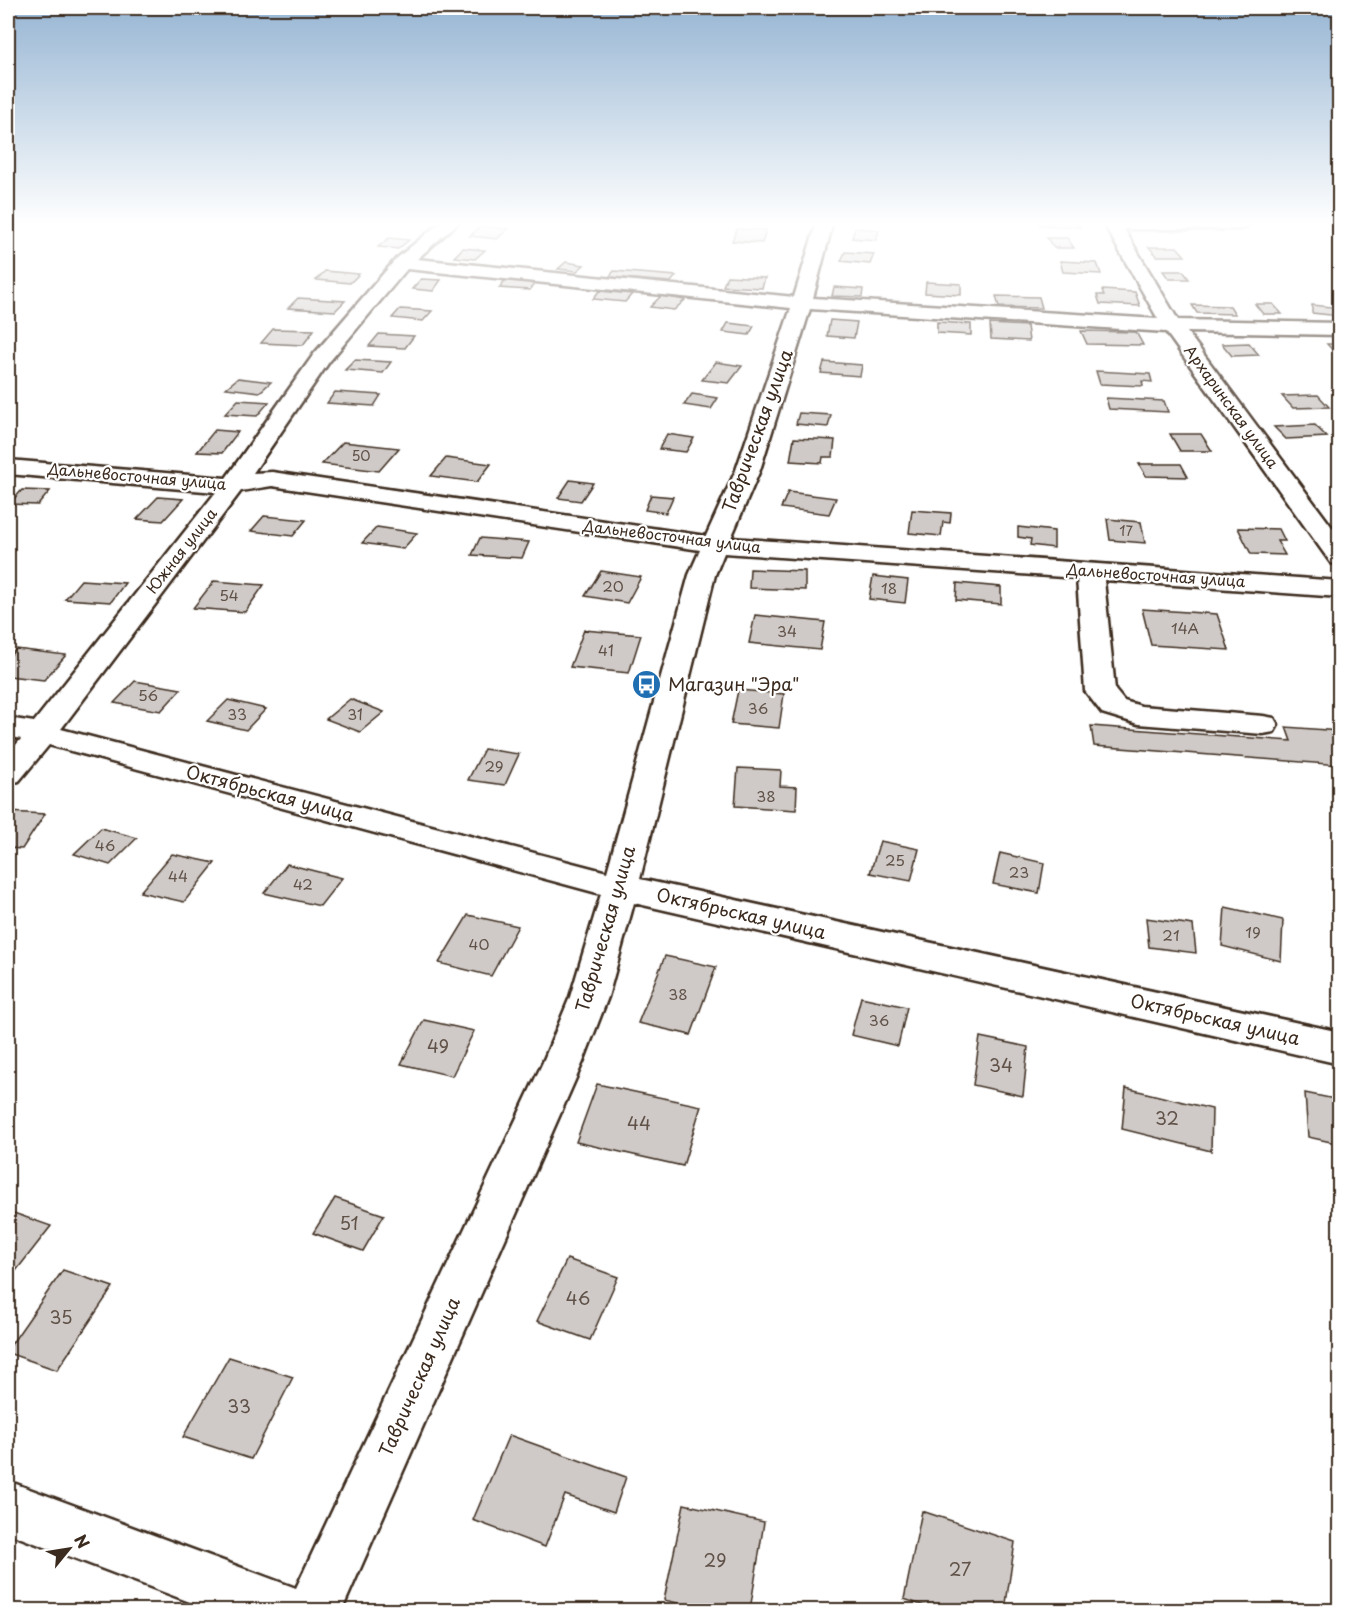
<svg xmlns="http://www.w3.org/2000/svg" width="1347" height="1618" viewBox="0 0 1347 1618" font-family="'Playpen Sans',sans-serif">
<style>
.building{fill:#cfcac7;stroke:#3b2a1e;stroke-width:1.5}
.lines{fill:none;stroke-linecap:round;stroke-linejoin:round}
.minor-casing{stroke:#3b2a1e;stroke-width:5}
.minor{fill:#fff;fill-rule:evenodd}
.labels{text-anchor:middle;stroke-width:4.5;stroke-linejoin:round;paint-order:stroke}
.far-number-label{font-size:14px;fill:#605248}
.far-street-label{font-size:15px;fill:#3b2a1e;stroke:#fff}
.number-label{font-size:15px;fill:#605248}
.street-label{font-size:18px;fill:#3b2a1e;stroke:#fff}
.poi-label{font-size:18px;fill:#3b2a1e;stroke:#fff;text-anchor:start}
.near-number-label{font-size:18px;fill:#605248}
</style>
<rect width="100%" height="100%" fill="#fff"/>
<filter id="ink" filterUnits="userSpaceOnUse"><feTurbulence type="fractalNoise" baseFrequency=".0167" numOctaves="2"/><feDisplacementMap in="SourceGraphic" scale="12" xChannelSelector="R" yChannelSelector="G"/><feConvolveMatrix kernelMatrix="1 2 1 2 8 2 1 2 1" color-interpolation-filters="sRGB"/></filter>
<g filter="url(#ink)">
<g class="building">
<polygon points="1039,222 1078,222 1080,227 1040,225"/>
<polygon points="481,226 508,229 497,239 470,236"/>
<polygon points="855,228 879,230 876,240 852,238"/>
<polygon points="737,229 766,230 762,243 732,241"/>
<polygon points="389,238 409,240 398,249 378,247"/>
<polygon points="1047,238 1067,238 1074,248 1054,248"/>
<polygon points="1149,247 1177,247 1185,256 1157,256"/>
<polygon points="463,248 485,250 475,259 454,257"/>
<polygon points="845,252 874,254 870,264 841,261"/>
<polygon points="1060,261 1097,263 1101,274 1063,272"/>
<polygon points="566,262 584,265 577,271 558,269"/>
<polygon points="325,271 359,274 350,283 316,280"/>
<polygon points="614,271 676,276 671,282 609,277"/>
<polygon points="1163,271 1183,271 1189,279 1169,279"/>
<polygon points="727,276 765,278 762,288 723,286"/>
<polygon points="421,279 441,280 433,291 412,289"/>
<polygon points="506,279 536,282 530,290 499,288"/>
<polygon points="926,282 961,284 961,295 925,293"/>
<polygon points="834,287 863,289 862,297 832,296"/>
<polygon points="1102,290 1135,292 1140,306 1100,304 1097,295 1104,295"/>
<polygon points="599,291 632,294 625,302 593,299"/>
<polygon points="661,296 685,300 674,310 650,307"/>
<polygon points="996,296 1039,297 1042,308 999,307"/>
<polygon points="298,298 345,301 335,311 288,308"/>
<polygon points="1255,304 1273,304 1282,314 1263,314"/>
<polygon points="1192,305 1230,306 1235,314 1197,313"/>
<polygon points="1312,305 1340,308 1340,316 1312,313"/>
<polygon points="400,309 432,311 423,321 392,318"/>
<polygon points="830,320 857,322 854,338 827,336"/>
<polygon points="937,322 971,324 971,335 937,333"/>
<polygon points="728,323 754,326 749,335 723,332"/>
<polygon points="990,324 1027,326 1029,341 991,339"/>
<polygon points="273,329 314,330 303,345 261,343"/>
<polygon points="1081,331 1136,332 1143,345 1087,344"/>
<polygon points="379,334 414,336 405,348 369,346"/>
<polygon points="1249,343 1259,355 1232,356 1222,344"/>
<polygon points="1327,344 1340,344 1340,357 1339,357"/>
<polygon points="355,360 391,362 383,373 345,370"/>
<polygon points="716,362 742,366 729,383 702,380"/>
<polygon points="824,362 862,365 860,376 821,373"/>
<polygon points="1096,371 1150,374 1152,382 1142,381 1143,386 1100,384"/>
<polygon points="238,378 271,382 260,392 226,388"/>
<polygon points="335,392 381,395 374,406 327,403"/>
<polygon points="692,394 718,398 711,409 684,405"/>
<polygon points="1318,395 1329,407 1293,408 1282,396"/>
<polygon points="1106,398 1164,401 1168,412 1109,409"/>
<polygon points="238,400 269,402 257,416 225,414"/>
<polygon points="799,413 831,415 828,427 796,424"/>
<polygon points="1315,425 1327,437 1286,439 1274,427"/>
<polygon points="215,430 238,432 222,453 197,452"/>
<polygon points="667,434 694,438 686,452 659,449"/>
<polygon points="1170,434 1201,434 1212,451 1180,451"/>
<polygon points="794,438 835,440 833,457 823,457 822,463 790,461"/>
<polygon points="343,442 399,448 379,471 322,464"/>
<polygon points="446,458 491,464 477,482 431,476"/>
<polygon points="1139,464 1181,464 1188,477 1146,476"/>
<polygon points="570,480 593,483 581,501 558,498"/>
<polygon points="22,490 50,491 38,505 9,504"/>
<polygon points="788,492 836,498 829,514 781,508"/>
<polygon points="651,495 673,497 666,513 645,510"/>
<polygon points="158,497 183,499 163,521 137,519"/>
<polygon points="912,510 951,513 950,523 943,522 941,536 909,533"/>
<polygon points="264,516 306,520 293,536 251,531"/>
<polygon points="1107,519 1141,522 1145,543 1110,540"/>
<polygon points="377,527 417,533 403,549 362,543"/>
<polygon points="1018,527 1054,531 1054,548 1030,545 1031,539 1018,537"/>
<polygon points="1238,528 1279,529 1285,541 1277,541 1285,555 1251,554"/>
<polygon points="480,538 529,542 522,558 472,555"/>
<polygon points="750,569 805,571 805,590 749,588"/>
<polygon points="601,571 641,577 627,603 585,596"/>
<polygon points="873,576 908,580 905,603 869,599"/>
<polygon points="81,580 125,583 111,602 65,599"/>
<polygon points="214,581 264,585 245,612 193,608"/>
<polygon points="957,583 1001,587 1001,604 956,600"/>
<polygon points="1142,609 1217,614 1229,650 1151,645"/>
<polygon points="755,615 825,622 820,650 749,643"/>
<polygon points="584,630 641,635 629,673 570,667"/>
<polygon points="16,649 66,655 44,680 8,676 8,658"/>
<polygon points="135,681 181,689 161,711 114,703"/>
<polygon points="738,690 784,694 779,728 731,724"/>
<polygon points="350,699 384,712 360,732 326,719"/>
<polygon points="228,700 266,709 246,730 207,721"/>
<polygon points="1091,726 1291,741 1286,727 1340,731 1340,765 1094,746"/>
<polygon points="484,749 519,754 505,785 468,780"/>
<polygon points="738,768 781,770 780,786 797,787 796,810 735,806"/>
<polygon points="8,812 45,814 22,849 8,848"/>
<polygon points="101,828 137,838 110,865 74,854"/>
<polygon points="880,841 919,849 911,881 870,873"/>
<polygon points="1000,853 1044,863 1039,893 993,884"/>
<polygon points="172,854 215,863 184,902 140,892"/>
<polygon points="287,864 342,878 320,906 264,893"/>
<polygon points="1225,907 1283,920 1281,961 1222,946"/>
<polygon points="468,915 518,926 491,976 439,963"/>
<polygon points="1146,918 1193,925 1196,953 1149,947"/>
<polygon points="665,956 716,967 691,1035 638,1023"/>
<polygon points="861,997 907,1007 898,1046 851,1035"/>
<polygon points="424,1020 474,1031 452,1076 401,1064"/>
<polygon points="980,1037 1028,1047 1023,1096 973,1085"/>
<polygon points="597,1084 701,1106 683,1166 576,1142"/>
<polygon points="1126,1088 1212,1109 1211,1151 1122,1129"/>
<polygon points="1305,1093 1340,1100 1340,1144 1308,1137"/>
<polygon points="335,1198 384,1215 363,1251 313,1233"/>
<polygon points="8,1211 51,1226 8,1281"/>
<polygon points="567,1259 618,1277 590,1340 537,1321"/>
<polygon points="63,1270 113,1287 57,1370 8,1353 8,1349"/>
<polygon points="229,1357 293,1377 251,1459 183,1437"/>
<polygon points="509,1435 626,1477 614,1512 565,1495 545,1547 473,1520"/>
<polygon points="684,1504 764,1522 750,1610 708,1610 664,1600"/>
<polygon points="922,1511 1015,1542 1005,1610 936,1610 904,1599"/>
</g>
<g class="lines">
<defs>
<path id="minor" d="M441,222H459L417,259L794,297L817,222H833L813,298L1158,319L1103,222H1247L1248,224L1246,228L1240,229H1124L1178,320L1340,323V335L1187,332L1340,538V565L1331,563L1166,332L810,309L760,470L731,538L1340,581V597L1104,580L1115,690L1124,701L1141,706L1263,716L1274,718L1278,725L1274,732L1263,734L1138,724L1102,713L1085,691L1077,578L724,553L715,575L640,879L1340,1032V1064L634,903L608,997L583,1062L342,1610H211L8,1533V1481L296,1588L543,1062L570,997L601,894L49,745L19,781L8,784V754L21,739L8,736V718L34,722L216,492L8,474V460L226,478L314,354L396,259ZM407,269L791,308L736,470L706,536L272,472L253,473L329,362ZM272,486L700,550L689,575L607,872L61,729L241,491Z"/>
</defs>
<use href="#minor" class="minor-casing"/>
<use href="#minor" class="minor"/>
</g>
</g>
<linearGradient id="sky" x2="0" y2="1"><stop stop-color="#96b5d3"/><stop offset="0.5" stop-color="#fff"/><stop offset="1" stop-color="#fff" stop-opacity="0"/></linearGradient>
<rect width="1347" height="448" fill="url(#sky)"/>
<defs>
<symbol id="bus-disc" viewBox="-11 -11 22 22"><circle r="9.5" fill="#1f6fb2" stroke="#fff"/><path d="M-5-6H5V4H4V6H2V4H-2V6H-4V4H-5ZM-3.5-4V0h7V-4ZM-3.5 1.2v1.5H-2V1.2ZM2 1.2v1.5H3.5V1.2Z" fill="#fff"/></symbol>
</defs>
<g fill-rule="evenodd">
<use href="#bus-disc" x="630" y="668" width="33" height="33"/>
</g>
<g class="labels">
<g class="far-number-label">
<text x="361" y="461">50</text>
<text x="1126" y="536">17</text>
</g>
<g class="far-street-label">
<text transform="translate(1231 407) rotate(54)" y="5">Архаринская улица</text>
<text transform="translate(137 477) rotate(5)" y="5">Дальневосточная улица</text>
<text transform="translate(672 537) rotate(7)" y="5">Дальневосточная улица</text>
<text transform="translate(182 551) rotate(-52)" y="5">Южная улица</text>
<text transform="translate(1156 576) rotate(4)" y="5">Дальневосточная улица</text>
</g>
<g class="number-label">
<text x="613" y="592">20</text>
<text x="889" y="594">18</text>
<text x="229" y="601">54</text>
<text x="1185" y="634">14А</text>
<text x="787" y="637">34</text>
<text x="606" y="656">41</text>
<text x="148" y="701">56</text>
<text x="758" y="714">36</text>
<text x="237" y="720">33</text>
<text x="355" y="720">31</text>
<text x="494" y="772">29</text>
<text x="766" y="802">38</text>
<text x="105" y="851">46</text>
<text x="895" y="866">25</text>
<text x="1019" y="878">23</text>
<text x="178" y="882">44</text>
<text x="303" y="890">42</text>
<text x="1253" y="938">19</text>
<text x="1171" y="941">21</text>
<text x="479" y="950">40</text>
<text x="678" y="1000">38</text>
<text x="879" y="1026">36</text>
</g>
<g class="street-label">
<text transform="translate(758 431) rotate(-70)" y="6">Таврическая улица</text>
<text transform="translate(270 794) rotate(15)" y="6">Октябрьская улица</text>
<text transform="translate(741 914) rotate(13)" y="6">Октябрьская улица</text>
<text transform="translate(606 929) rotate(-74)" y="6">Таврическая улица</text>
<text transform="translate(1215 1020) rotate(13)" y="6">Октябрьская улица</text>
<text transform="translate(420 1377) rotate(-66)" y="6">Таврическая улица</text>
</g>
<g class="poi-label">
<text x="668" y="691">Магазин "Эра"</text>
</g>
<g class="near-number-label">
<text x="438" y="1053">49</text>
<text x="1001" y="1072">34</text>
<text x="1167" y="1125">32</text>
<text x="639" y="1130">44</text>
<text x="349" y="1230">51</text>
<text x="578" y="1305">46</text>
<text x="61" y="1324">35</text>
<text x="239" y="1413">33</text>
<text x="715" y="1567">29</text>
<text x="960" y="1576">27</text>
</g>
</g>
<rect width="1347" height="1618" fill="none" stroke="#fff" stroke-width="30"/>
<rect x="15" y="15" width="1317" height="1588" fill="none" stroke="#3b2a1e" stroke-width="2" filter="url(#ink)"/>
<g transform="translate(69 1549) rotate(60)" stroke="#ffffff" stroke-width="4.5" paint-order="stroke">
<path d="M0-4.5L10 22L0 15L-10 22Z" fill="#3b2a1e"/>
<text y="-9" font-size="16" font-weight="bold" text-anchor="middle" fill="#3b2a1e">N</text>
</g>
</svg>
